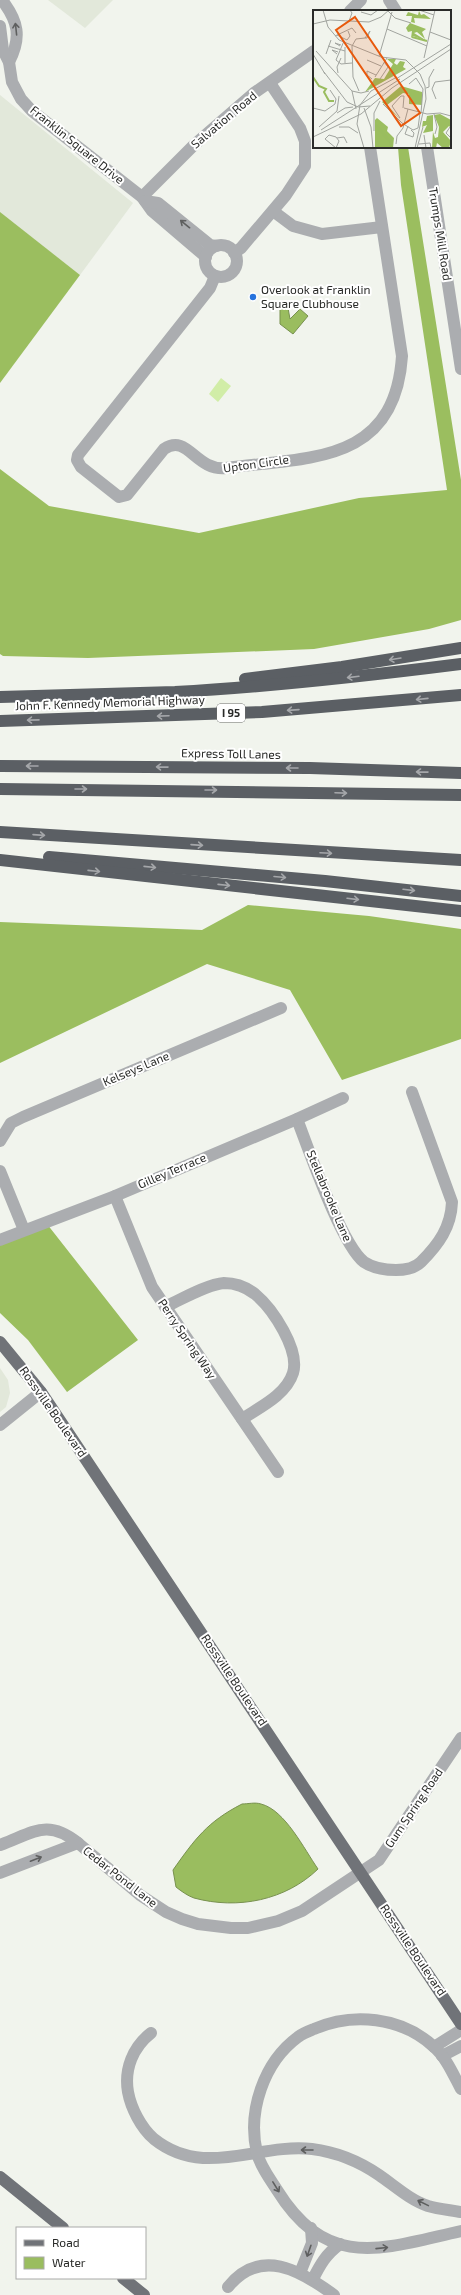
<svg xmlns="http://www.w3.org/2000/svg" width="461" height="2295" viewBox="0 0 461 2295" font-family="'Exo 2',sans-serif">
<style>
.built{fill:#e2e8da}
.green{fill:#d1eda7}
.forest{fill:#9bbe5f}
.water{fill:#9abd5f;stroke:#78914f}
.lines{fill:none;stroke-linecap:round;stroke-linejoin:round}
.minor{stroke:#abadb0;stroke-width:12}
.major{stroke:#707378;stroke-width:12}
.highway{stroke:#5b5f64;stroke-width:12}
.oneway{stroke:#5e5f5f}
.oneway2{stroke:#a5a7aa}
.poi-dot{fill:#2572dd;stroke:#fff;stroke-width:1.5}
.labels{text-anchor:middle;stroke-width:4;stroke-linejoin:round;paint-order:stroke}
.shield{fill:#fff;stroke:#6a6b69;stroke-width:1}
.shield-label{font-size:11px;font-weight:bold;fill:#2a2b29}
.street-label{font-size:12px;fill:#2a2b29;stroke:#fff}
.poi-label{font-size:12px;fill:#2a2b29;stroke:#fff;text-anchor:start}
.inset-river{fill:none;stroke:#9abd5f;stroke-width:2}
.inset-road{fill:none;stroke:#a1a49f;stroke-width:1}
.view{fill:#e8590c;fill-opacity:0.15;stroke:#e8590c;stroke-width:2}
.inset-edge{fill:none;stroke:#2a2b29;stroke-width:2}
</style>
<rect width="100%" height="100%" fill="#f1f4ed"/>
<g class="built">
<polygon points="48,0 113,0 85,28"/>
<polygon points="0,95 133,203 80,275 0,213"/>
<polygon points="0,1368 8,1380 10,1393 6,1407 0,1412"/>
</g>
<polygon class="green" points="221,378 231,386 218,402 209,394"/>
<g class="forest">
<polygon points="398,147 408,147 461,480 461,620 429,629 314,649 88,658 3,656 0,654 0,469 49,506 199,533 359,498 447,490 401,185"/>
<polygon points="0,212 80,275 0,383"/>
<polygon points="248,905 369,916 461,929 461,1039 342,1080 290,990 207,964 0,1063 0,922 202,930"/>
<polygon points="47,1224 138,1340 67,1392 28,1340 0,1313 0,1241"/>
</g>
<g class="water">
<polygon points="288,308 290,319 300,309 308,316 293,334 280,324 280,309"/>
<path d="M242,1804C248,1804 255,1802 261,1804C285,1810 304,1849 318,1869C286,1900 238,1910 194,1898C188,1896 181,1891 176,1887L173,1870C195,1839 207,1822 242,1804Z"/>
</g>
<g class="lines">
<g class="minor">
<path d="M2,0C18,21 22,37 9,62"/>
<polyline points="389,0 396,11"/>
<polyline points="350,11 361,0"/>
<polyline points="0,26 3,50 9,62 12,82 21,99 32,111 142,197 152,211 206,257"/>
<polyline points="427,147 461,369"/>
<polyline points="142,197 194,145 254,93 314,51"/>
<polyline points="145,201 158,203 210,245 216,246"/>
<polyline points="273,211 293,226 322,234 382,227"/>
<circle cx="221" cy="261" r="16"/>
<polyline points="234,253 241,248 286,195 305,166 305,141 300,128 270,83"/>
<path d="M215,276L210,288L78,455L77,460L81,467L119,497L127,495L164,449C188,433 195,471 226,468C309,457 395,464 402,356L370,147"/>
<path d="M297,1119C309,1150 341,1244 364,1262C373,1268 385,1270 396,1270C404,1270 415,1268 421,1262C439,1244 451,1227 452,1202L412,1092"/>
<polyline points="0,1141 11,1123 23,1117 281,1008"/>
<polyline points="0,1171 24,1230"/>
<polyline points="115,1196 152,1287 278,1472"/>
<polyline points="0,1240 115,1196 297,1119 343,1098"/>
<path d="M165,1307C180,1300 208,1284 224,1283C235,1283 246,1287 255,1294C273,1309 300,1350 293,1373C286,1395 260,1407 242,1419"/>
<polyline points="0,1425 41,1392"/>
<polyline points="78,1843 140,1895 166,1912 182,1919 198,1924 231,1928 248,1928 278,1921 302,1911 379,1860 461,1738"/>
<path d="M0,1845C33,1833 47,1818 78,1843L0,1873"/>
<path d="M151,2033C133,2047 124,2069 128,2092C131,2108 141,2128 154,2139C204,2179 257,2143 312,2149C336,2152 360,2162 379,2175C395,2186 410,2200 428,2206C438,2209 450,2210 461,2212"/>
<polyline points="434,2047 461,2030"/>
<polyline points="442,2056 461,2046"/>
<path d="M461,2089C453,2074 446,2057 433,2046C401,2017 353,2012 314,2029C309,2031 303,2033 298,2037C264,2062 247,2111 257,2153C260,2166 270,2179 277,2190C328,2272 384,2248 461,2231"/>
<polyline points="300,2273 312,2243 311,2228"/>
<path d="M313,2279C320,2265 326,2254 340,2244"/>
<path d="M228,2287C260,2247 300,2270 334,2295"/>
</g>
<g class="major">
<polyline points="0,1342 41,1392 461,2024"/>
<polyline points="0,2177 63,2228"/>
<polyline points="123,2278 144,2295"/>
</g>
<g class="highway">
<polyline points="245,679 342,667 461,648"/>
<path d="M0,697C58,695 117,694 175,692C271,687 366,676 461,664"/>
<polyline points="0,721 262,712 461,695"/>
<polyline points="0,766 310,768 461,773"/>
<polyline points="0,789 461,795"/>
<polyline points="0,832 461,860"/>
<polyline points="49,857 325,881 461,896"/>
<polyline points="0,860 461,911"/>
</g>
</g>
<defs><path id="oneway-shaft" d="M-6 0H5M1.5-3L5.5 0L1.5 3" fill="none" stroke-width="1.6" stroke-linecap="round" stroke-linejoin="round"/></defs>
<g class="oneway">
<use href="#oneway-shaft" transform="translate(16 29) rotate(-96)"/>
<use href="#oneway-shaft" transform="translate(185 224) rotate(-141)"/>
<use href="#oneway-shaft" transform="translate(36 1859) rotate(-21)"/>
<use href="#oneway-shaft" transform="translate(307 2150) rotate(-180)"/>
<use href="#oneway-shaft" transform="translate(276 2187) rotate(58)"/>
<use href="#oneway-shaft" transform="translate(423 2203) rotate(-154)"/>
<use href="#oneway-shaft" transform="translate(382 2248) rotate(-6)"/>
<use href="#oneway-shaft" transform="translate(309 2251) rotate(109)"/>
</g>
<g class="oneway2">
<use href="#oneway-shaft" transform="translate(395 659) rotate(171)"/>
<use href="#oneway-shaft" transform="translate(353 677) rotate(173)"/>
<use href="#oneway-shaft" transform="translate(422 699) rotate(174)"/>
<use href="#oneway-shaft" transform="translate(293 710) rotate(176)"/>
<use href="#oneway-shaft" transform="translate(163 716) rotate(178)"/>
<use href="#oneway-shaft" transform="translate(33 720) rotate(179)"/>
<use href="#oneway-shaft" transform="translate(32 766) rotate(180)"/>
<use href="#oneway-shaft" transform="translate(162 767) rotate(-179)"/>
<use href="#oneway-shaft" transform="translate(292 768) rotate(-180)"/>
<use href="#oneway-shaft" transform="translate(422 772) rotate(-179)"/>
<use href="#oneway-shaft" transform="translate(81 789)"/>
<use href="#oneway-shaft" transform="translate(211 790)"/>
<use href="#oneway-shaft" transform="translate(341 793) rotate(2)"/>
<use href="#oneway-shaft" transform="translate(39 835) rotate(4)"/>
<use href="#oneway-shaft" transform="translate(197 845) rotate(4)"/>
<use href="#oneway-shaft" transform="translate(326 853) rotate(3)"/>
<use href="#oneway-shaft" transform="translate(150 867) rotate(6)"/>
<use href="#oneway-shaft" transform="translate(94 871) rotate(6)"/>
<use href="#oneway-shaft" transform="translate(280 877) rotate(5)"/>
<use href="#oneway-shaft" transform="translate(224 885) rotate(6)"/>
<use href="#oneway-shaft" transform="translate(409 890) rotate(7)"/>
<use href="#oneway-shaft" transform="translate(353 899) rotate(7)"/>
</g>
<circle class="poi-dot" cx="253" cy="297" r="4"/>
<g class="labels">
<rect class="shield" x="217" y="704" width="28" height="18" rx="3"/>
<g class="shield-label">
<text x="231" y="717">I 95</text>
</g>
<g class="street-label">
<text transform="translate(224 120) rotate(-40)" y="4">Salvation Road</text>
<text transform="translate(77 145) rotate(39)" y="4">Franklin Square Drive</text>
<text transform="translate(440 234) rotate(81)" y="4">Trumps Mill Road</text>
<text transform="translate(256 464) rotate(-8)" y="4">Upton Circle</text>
<text transform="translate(110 703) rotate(-2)" y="4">John F. Kennedy Memorial Highway</text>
<text transform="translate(231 754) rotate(1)" y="4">Express Toll Lanes</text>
<text transform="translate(136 1069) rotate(-23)" y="4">Kelseys Lane</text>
<text transform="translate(172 1171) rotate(-23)" y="4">Gilley Terrace</text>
<text transform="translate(329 1196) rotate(67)" y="4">Stellabrooke Lane</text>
<text transform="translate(187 1339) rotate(56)" y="4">Perry Spring Way</text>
<text transform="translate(53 1412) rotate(55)" y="4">Rossville Boulevard</text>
<text transform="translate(234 1680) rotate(56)" y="4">Rossville Boulevard</text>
<text transform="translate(414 1808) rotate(-56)" y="4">Gum Spring Road</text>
<text transform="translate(120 1877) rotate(38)" y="4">Cedar Pond Lane</text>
<text transform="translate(413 1950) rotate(56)" y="4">Rossville Boulevard</text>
</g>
<g class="poi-label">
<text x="261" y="294">Overlook at Franklin<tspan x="261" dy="14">Square Clubhouse</tspan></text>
</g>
</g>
<g transform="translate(313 10)">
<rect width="138" height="138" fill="#f1f4ed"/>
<path d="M106,1L108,5L111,4L118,9L101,8L102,13L98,12L99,6H93L95,2L105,5ZM97,13L113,19L109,22L112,29L104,22L101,23L114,31L100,26L98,28L99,21L95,22L93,18ZM74,49H83L81,53L84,55L87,51L92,52L90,57L93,59L52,82L62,68L71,69L80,54ZM88,76L109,82V95L96,94V84L90,83L74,95L88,110L69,92ZM127,104L138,110V118L136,116L130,122L138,131L136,138H130L124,133L123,138H119L120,121L110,123L114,115L109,117L110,111H113L114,106L120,105V122L122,128L125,127L126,117L121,105ZM64,108L75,117L74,121L81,128L80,138H62V110Z" fill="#9bbe5f"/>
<path class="inset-river" d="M99,27L114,31M0,67L6,76L13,79L11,82L16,91H21M63,115L77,132L78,138"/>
<path class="inset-road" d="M10,0L15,17L26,30L68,47L93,50L107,64L112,76L113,89L102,138M74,0L82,8L98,13M106,0L121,5M48,2L58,5L65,0M36,11L39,3L37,0M0,14L17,10L56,12L68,7L76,0M74,19L114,36M57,21L54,28H52ZM117,22L138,30M24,25L34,30L37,26L35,21M22,26L39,18L43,23M31,31L23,50L28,54L39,53M15,36L32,41M27,36L22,33L28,35M3,41L39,81L43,99M0,44L12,64M13,44L18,30M24,44L19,40L25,42M66,46L79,2M111,48L122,0M54,50L68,56M32,53V37M11,62L34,92L45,97L57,96M25,63L24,57L28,48M62,67L74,48M59,69L54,65V61L63,65M67,69L75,57L71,52M83,69L138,34M96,74L103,68L110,79M113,78L116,77V68L121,59M39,81L48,83L56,81M46,81L40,67L39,36L43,29L52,28M123,89L119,79L122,72L138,70M70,94L89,113L100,120L105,118L107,103M0,98L12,101L22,94L23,89L17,80M51,98L58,117L60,138M91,98L114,104L127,103L138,106M24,103L32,98L40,97M108,103L110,79M121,104L124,117L122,124M87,108L79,96L88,86H91L90,98M95,116L92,124L100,127L101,123L98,120M6,117L24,101L26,86M26,117H36L45,123M137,117L133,123L138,128M8,120L87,69M61,121V103L67,91M111,125L113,138M0,127L48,104L79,78L138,39M24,128L31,127L34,133M12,129L16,125L23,127L26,131L23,138M12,129L23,138M83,134L84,126L90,118L95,99M106,134L117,133L118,138M51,138L44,114L47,95L58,81L84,67M104,138L110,117"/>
<path class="view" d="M42,7L107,103L88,116L23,20Z"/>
<rect width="138" height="138" class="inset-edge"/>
</g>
<rect x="16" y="2227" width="130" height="52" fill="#ffffff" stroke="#aaaaa9"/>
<rect x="24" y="2240" width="20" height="6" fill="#707378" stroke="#aaaaa9"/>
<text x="52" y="2247" font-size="12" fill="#2a2b29">Road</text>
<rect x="24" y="2257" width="20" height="12" fill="#9abd5f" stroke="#aaaaa9"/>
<text x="52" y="2267" font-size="12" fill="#2a2b29">Water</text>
</svg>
